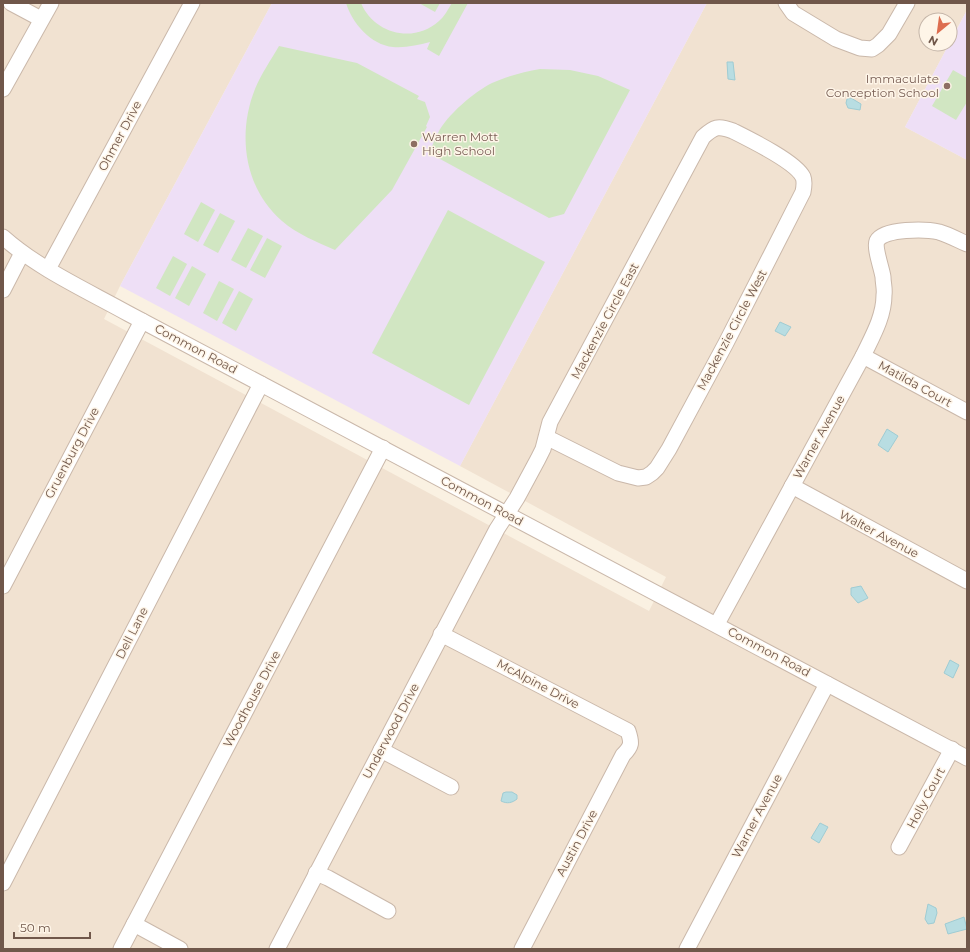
<svg xmlns="http://www.w3.org/2000/svg" width="970" height="952" viewBox="0 0 970 952" font-family="Montserrat,sans-serif">
<style>
.residential{fill:#f1e2d1}
.education{fill:#eedff6}
.green{fill:#d1e6c2}
.water{fill:#b8dde2;stroke:#9fccd3}
.lines{fill:none;stroke-linecap:round;stroke-linejoin:round}
.minor-casing{stroke:#cab8aa;stroke-width:17}
.minor{stroke:#fff;stroke-width:15}
.education-dot{fill:#8d6e63;stroke:#fef5e8;stroke-width:1.5}
.labels{text-anchor:middle;stroke-width:3;stroke-linejoin:round;paint-order:stroke}
.education-label{font-size:12px;fill:#785e54;stroke:#fef5e8;text-anchor:end}
.street-label{font-size:12px;fill:#70574a;stroke:#fef5e8}
</style>
<rect width="100%" height="100%" fill="#faf1e2"/>
<polygon class="residential" points="3,3 272,3 120,286 104,319 649,611 666,577 460,466 707,3 967,3 967,10 950,42 950,20 926,20 926,44 949,44 905,127 967,160 967,949 3,949"/>
<g class="education">
<polygon points="272,3 707,3 460,466 120,286"/>
<polygon points="967,10 967,160 905,127"/>
</g>
<g class="green">
<path d="M346,3H361C374,34 414,44 439,21C445,16 448,9 452,3H468L439,56L427,49L430,42C418,45 406,48 393,47C371,45 352,23 346,3Z"/>
<polygon points="419,3 440,3 435,12"/>
<path d="M279,46L357,63L419,96L417,99L425,102L430,117L426,126L427,127L392,190L335,250C317,242 297,234 282,221C244,188 237,134 255,89C261,74 271,60 279,46Z"/>
<path d="M540,69L570,70L598,76L630,90L564,214L549,218L429,153C432,147 434,140 438,133C447,115 474,92 492,83C507,76 524,72 540,69Z"/>
<polygon points="953,70 967,78 967,102 956,120 932,106"/>
<polygon points="201,202 215,210 198,242 184,234"/>
<polygon points="448,210 545,262 469,405 372,353"/>
<polygon points="220,213 235,221 218,253 203,245"/>
<polygon points="248,228 263,236 246,268 231,260"/>
<polygon points="267,238 282,246 265,278 250,270"/>
<polygon points="173,256 187,264 170,296 156,288"/>
<polygon points="192,266 206,274 189,306 175,298"/>
<polygon points="219,281 234,289 217,321 203,313"/>
<polygon points="239,291 253,299 236,331 222,323"/>
</g>
<g class="water">
<polygon points="727,62 733,62 735,80 728,79"/>
<polygon points="851,98 861,104 860,110 848,108 846,103 847,99"/>
<polygon points="780,322 791,327 785,336 775,331"/>
<polygon points="887,429 898,436 888,452 878,445"/>
<polygon points="861,586 868,598 858,603 851,595 851,588"/>
<polygon points="950,660 959,665 953,678 944,673"/>
<path d="M506,792H512L517,795V799C512,803 507,804 501,801L503,793Z"/>
<polygon points="820,823 828,827 819,843 811,838"/>
<polygon points="928,904 936,908 937,913 934,923 928,924 925,919"/>
<polygon points="964,917 967,929 948,934 945,924"/>
</g>
<g class="lines">
<defs>
<g id="minor">
<polyline points="11,3 41,19"/>
<polyline points="786,3 793,13 836,39 860,48 872,49 878,45 889,34 907,3"/>
<polyline points="3,89 51,3"/>
<path d="M3,237C39,269 86,290 129,314L967,758"/>
<polyline points="48,269 192,3"/>
<polyline points="3,290 22,253"/>
<polyline points="863,356 967,412"/>
<polyline points="792,486 967,581"/>
<polyline points="3,586 142,321"/>
<path d="M717,624L863,356C872,337 884,317 884,295C885,289 883,283 883,277C882,269 874,248 877,241C884,228 926,229 939,232C949,235 958,240 967,244"/>
<path d="M441,634L628,731C632,743 632,746 623,755L522,949"/>
<polyline points="381,750 451,787"/>
<polyline points="899,847 952,749"/>
<polyline points="316,873 328,878 388,911"/>
<polyline points="3,883 261,384"/>
<polyline points="134,924 180,949"/>
<polyline points="121,949 383,448"/>
<path d="M277,949L497,529L517,498L538,459L543,449L550,422L703,137C714,127 718,125 733,131C749,139 796,162 803,177C805,182 804,187 803,192L726,343L669,449L657,468L652,473L646,477L638,478L618,473L546,437"/>
<polyline points="687,949 827,684"/>
</g>
</defs>
<use href="#minor" class="minor-casing"/>
<use href="#minor" class="minor"/>
</g>
<g class="education-dot">
<circle cx="947" cy="86" r="4"/>
<circle cx="414" cy="144" r="4"/>
</g>
<g class="labels">
<g class="education-label">
<text x="939" y="83">Immaculate<tspan x="939" dy="14">Conception School</tspan></text>
<text x="422" y="141" text-anchor="start">Warren Mott<tspan x="422" dy="14">High School</tspan></text>
</g>
<g class="street-label">
<text transform="translate(120 136) rotate(-62)" y="4">Ohmer Drive</text>
<text transform="translate(605 321) rotate(-62)" y="4">Mackenzie Circle East</text>
<text transform="translate(732 330) rotate(-62)" y="4">Mackenzie Circle West</text>
<text transform="translate(196 349) rotate(28)" y="4">Common Road</text>
<text transform="translate(915 384) rotate(29)" y="4">Matilda Court</text>
<text transform="translate(819 437) rotate(-61)" y="4">Warner Avenue</text>
<text transform="translate(72 453) rotate(-62)" y="4">Gruenburg Drive</text>
<text transform="translate(482 501) rotate(28)" y="4">Common Road</text>
<text transform="translate(879 534) rotate(28)" y="4">Walter Avenue</text>
<text transform="translate(132 633) rotate(-63)" y="4">Dell Lane</text>
<text transform="translate(769 652) rotate(28)" y="4">Common Road</text>
<text transform="translate(538 684) rotate(28)" y="4">McAlpine Drive</text>
<text transform="translate(252 699) rotate(-62)" y="4">Woodhouse Drive</text>
<text transform="translate(391 731) rotate(-62)" y="4">Underwood Drive</text>
<text transform="translate(926 798) rotate(-62)" y="4">Holly Court</text>
<text transform="translate(757 816) rotate(-62)" y="4">Warner Avenue</text>
<text transform="translate(577 843) rotate(-62)" y="4">Austin Drive</text>
</g>
</g>
<rect width="970" height="952" fill="none" stroke="#70574a" stroke-width="8"/>
<g transform="translate(938 32) rotate(209)"><circle r="19" fill="#fef5e8" stroke="#c5b6a9"/>
<path d="M0-3L7 15L0 10L-7 15Z" fill="#dd6d4f"/>
<text y="-6" font-size="11" font-weight="bold" text-anchor="middle" fill="#70574a">N</text>
</g>
<path d="M14 932v6h76v-6" fill="none" stroke="#70574a" stroke-width="2"/>
<text x="20" y="932" font-size="12" fill="#70574a" stroke="#fef5e8" stroke-width="3" paint-order="stroke">50 m</text>
</svg>
